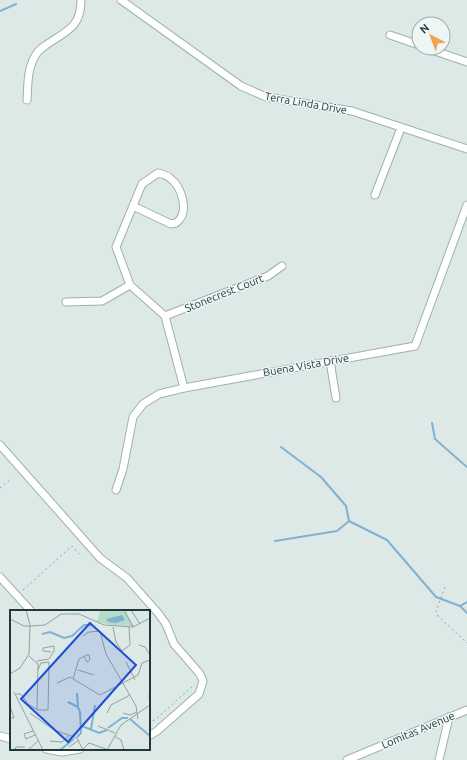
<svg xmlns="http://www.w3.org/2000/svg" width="467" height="760" viewBox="0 0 467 760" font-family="Ubuntu,sans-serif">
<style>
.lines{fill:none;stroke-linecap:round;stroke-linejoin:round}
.stream{stroke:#83b1d0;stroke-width:2}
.minor-casing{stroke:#a0b0af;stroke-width:9}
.path{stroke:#7dadaa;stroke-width:1;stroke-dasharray:2 3;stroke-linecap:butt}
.minor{stroke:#fff;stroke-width:7}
.labels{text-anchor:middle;stroke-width:3;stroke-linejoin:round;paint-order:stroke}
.street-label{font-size:11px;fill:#1f3838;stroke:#edf6f4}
.inset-river{fill:none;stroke:#83b1d0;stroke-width:2}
.inset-road{fill:none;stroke:#91a2a1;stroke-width:1}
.view{fill:#1d4ed8;fill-opacity:0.15;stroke:#1d4ed8;stroke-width:2}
.inset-edge{fill:none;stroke:#1f3838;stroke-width:2}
</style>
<rect width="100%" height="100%" fill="#dde9e7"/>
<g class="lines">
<g class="stream">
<polyline points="0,11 16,4"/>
<polyline points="432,423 435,439 467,467"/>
<polyline points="281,447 321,477 346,506 349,521"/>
<polyline points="275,541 337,531 349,521 387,540 436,597 460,606 467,613"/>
<polyline points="460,606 467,602"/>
</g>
<defs>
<g id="minor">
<polyline points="121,0 241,86 266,97 352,111 467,149"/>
<polyline points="390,35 419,45"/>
<polyline points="426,48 467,62"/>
<path d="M27,100C28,84 27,67 37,53C39,50 43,47 46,45C66,31 81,28 81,0"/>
<polyline points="375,195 401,128"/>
<path d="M133,206L171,224L176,223C190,213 182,187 170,178C167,175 162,174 158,173L142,184L116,247L130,285L165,316L184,388"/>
<polyline points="66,302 102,301 130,285"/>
<polyline points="165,316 268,276 282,266"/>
<polyline points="330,361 336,398"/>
<polyline points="0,445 100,558 127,578 158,613 166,624 174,644 200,674 203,681 199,694 157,731 149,736"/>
<polyline points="116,490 123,469 133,417 143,404 159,394 184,388 415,346 467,205"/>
<polyline points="0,577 31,611"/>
<polyline points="0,736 11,739"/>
<polyline points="46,749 62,752 80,749"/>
<polyline points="347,760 467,710"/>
<polyline points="439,760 449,717"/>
</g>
</defs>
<use href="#minor" class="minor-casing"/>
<g class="path">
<polyline points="0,488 11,479"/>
<polyline points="445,587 436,611 438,616 467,643"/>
<polyline points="23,590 72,546 81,556"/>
<polyline points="149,720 151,722 156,719 193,686 192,685"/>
</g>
<use href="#minor" class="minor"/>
</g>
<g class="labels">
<g class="street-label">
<text transform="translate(306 103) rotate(10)" y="4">Terra Linda Drive</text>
<text transform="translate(224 293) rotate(-22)" y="4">Stonecrest Court</text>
<text transform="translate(306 365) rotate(-10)" y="4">Buena Vista Drive</text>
<text transform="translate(418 730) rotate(-23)" y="4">Lomitas Avenue</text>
</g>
</g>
<g transform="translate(10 610)">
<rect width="140" height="140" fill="#dde9e7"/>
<path d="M120,0L116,2L124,16L102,15L87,12L90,1Z" fill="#b5dbc9"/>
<path d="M112,5L115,10L106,13L98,12L96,9Z" fill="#83b1d0"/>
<path class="inset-river" d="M32,24L40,22L54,28L62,26L74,15H81M67,83L68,96M58,92L68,97L70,102L71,123L67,127M120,109L140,126M72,116L89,123L97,120M98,118L112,108H118M81,119L85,95M50,140L64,129"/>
<path class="inset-road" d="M121,0L130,14M115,2L123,17M0,9L14,16H21L35,15L51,4H69L94,15L123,17L140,8M103,17L106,32L112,41L120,35L119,17M73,26L79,22L90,21L96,44L126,96L128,109M129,35L135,37L140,45M19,46L28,54L27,100M27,51L39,49L44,41V36L33,38V41L41,42M116,52L125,70M68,60L84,65M0,64L10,58L19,44L20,15L16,0M63,69L69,49L77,45H79L80,50L77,52L74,46M47,73L60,67L90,85L128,65L132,53L140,50M4,82L33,140M6,84H11L18,94L28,100H38L39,52L31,53L28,60M0,96L4,108H0V113M20,103L44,120L67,128L73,140M97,103L101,95L120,85M113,103L120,105L127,102M0,114V140M88,116L105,123M23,121L14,124L16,129L25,125M104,126L111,130L114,140M40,131L52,132L59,126M59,137L69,130M73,139L79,133L96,139M5,140L6,137H15M18,140L29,130M97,140L111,115L140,95L139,85"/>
<path class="view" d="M80,13L126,55L58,132L11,89Z"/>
<rect width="140" height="140" class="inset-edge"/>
</g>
<g transform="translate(431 36) rotate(318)"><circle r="19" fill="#edf6f4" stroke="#9baaa9"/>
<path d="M0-3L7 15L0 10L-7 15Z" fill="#f4a150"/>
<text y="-6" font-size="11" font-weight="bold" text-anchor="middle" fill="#1f3838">N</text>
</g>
</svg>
